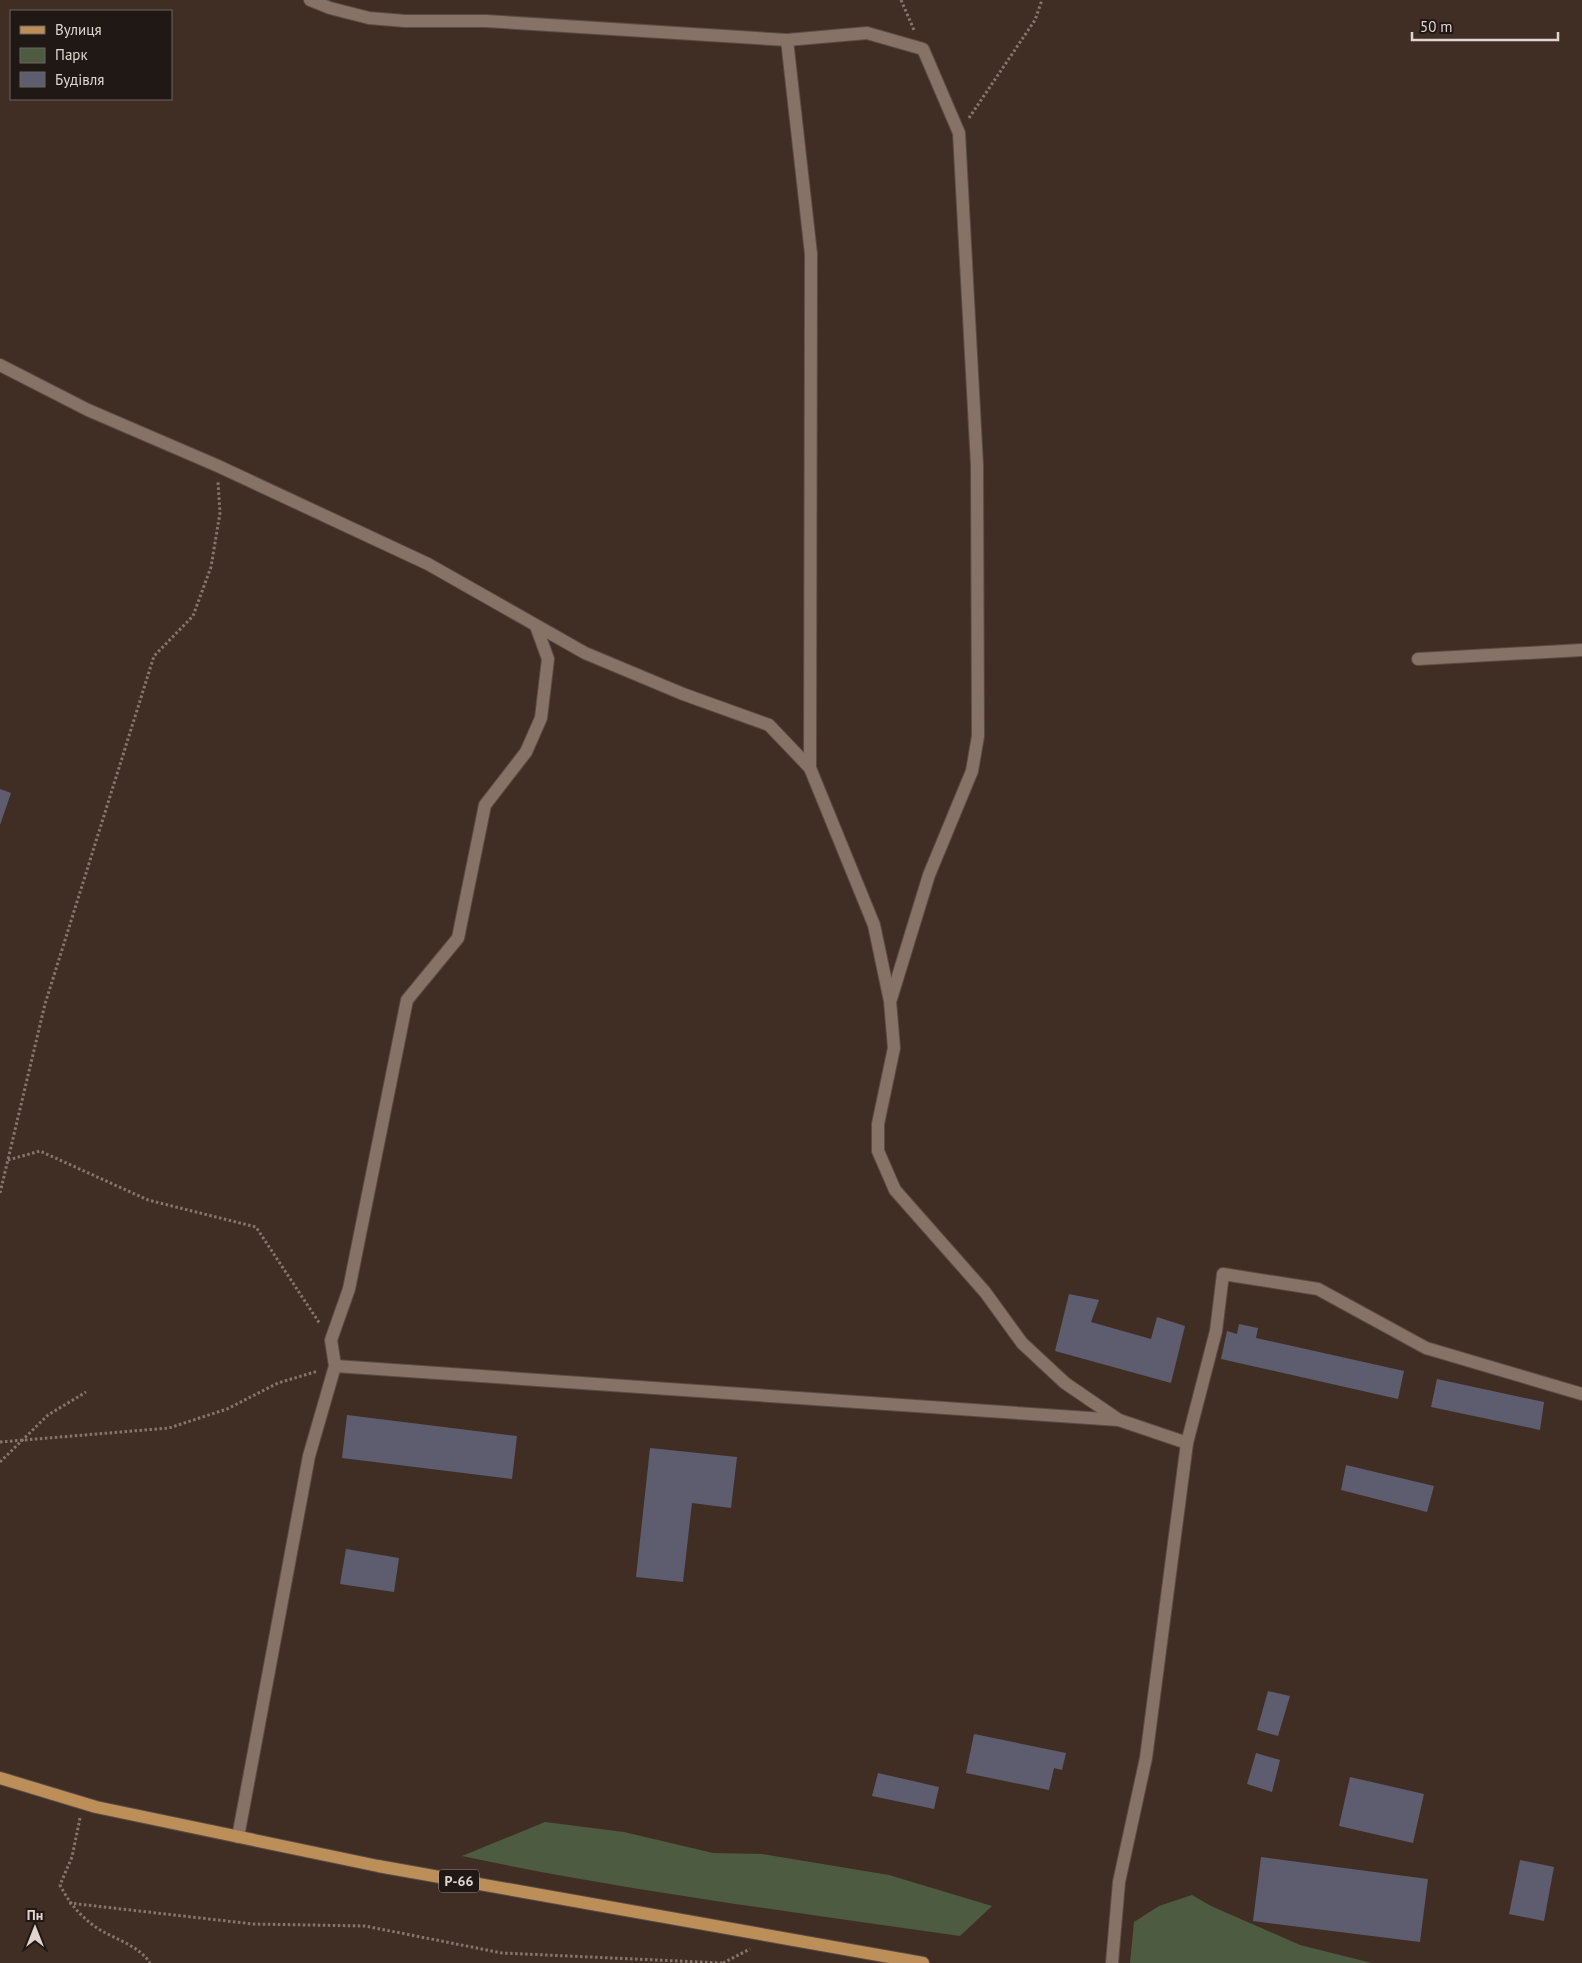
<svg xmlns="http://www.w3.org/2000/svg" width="1582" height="1963" viewBox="0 0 1582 1963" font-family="'PT Sans',sans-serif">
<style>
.green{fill:#4d5b40}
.building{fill:#5e5c6f}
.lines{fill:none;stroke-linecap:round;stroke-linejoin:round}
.minor-casing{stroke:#5a4b44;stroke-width:14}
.primary-casing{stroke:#5a4b44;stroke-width:14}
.path{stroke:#85756e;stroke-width:3;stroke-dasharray:2.5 2.5;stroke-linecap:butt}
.minor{stroke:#877268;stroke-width:12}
.primary{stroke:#bc8e58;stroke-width:12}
.labels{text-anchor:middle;stroke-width:4;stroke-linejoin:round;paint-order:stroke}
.shield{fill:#201814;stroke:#a79c97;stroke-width:1}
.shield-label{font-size:14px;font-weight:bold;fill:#e1d5cf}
</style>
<rect width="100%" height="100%" fill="#402e25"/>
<g class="green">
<path d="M545,1822L624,1832L713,1853L762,1854L889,1875L992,1906L960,1936C794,1912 627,1891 462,1856Z"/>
<polygon points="1192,1895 1211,1906 1300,1945 1372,1963 1130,1963 1134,1922 1159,1906"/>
</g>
<g class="building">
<polygon points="0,789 11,793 0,825"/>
<polygon points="1069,1294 1099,1300 1091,1322 1151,1339 1157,1317 1185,1326 1171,1383 1055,1351"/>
<polygon points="1239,1324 1258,1328 1256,1338 1404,1371 1398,1399 1221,1359 1227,1331 1237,1334"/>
<polygon points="1437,1379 1544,1402 1540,1430 1431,1407"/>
<polygon points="347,1415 517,1436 512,1479 342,1458"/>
<polygon points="650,1448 737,1457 731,1508 692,1503 683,1582 636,1577"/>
<polygon points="1346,1465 1434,1486 1427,1512 1341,1490"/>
<polygon points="346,1549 399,1558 394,1592 340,1584"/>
<polygon points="1268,1691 1290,1696 1278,1736 1257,1730"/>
<polygon points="974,1734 1066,1753 1062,1770 1054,1768 1049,1790 966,1773"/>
<polygon points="1256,1753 1280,1760 1272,1792 1247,1784"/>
<polygon points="878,1773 939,1787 934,1809 872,1796"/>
<polygon points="1350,1777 1424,1794 1413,1843 1339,1826"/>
<polygon points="1261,1857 1428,1879 1420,1942 1253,1921"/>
<polygon points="1520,1860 1554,1867 1544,1921 1509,1914"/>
</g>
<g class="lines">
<defs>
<g id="minor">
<polyline points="310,0 330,8 369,18 405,21 486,21 787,40 867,33 923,49 959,133 977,465 978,736 972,771 929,875 891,999"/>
<polyline points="787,40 811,254 810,768"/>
<polyline points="0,365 88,410 218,466 428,564 585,653 683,694 769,725 810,768 874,925 890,1001 894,1048 878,1124 878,1151 895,1190 985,1292 1022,1343 1065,1383 1119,1420 1187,1443"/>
<polyline points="1418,659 1582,650"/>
<polyline points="335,1366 1119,1420"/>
<polyline points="238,1837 309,1456 335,1366 331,1340 349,1289 407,1000 458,938 485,805 526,752 541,718 548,659 536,626"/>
<polyline points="1112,1963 1119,1882 1146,1758 1187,1443 1216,1331 1223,1274 1318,1289 1426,1348 1582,1394"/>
</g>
<polyline id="primary" points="0,1778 96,1807 378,1866 923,1963"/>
</defs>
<use href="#minor" class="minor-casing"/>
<use href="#primary" class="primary-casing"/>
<g class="path">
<polyline points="901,0 914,30"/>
<polyline points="969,118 1035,20 1042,0"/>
<polyline points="8,1160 40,1151 148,1200 256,1227 320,1324"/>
<polyline points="0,1193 45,1004 154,656 193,616 211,567 220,513 218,482"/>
<polyline points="0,1442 169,1428 227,1409 278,1383 318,1371"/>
<polyline points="0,1462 48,1415 86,1392"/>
<path d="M80,1818L72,1857L60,1885C69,1903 83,1920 102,1931C118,1940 140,1947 150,1963"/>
<polyline points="69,1903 253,1924 365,1926 502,1953 722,1963"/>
<polyline points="723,1963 750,1949"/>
</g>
<use href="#minor" class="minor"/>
<use href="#primary" class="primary"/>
</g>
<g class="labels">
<rect class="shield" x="439" y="1869.5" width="40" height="23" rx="4"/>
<g class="shield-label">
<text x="459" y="1886">Р-66</text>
</g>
</g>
<rect x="10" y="10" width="162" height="90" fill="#201814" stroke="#6d645f"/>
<rect x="20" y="26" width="25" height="8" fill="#bc8e58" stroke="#6d645f"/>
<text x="55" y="35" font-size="15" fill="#e1d5cf">Вулиця</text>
<rect x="20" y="48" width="25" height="15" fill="#4d5b40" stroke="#6d645f"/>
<text x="55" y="60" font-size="15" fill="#e1d5cf">Парк</text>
<rect x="20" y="72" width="25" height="15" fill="#5e5c6f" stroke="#6d645f"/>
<text x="55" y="85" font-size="15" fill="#e1d5cf">Будівля</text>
<g transform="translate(35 1928)" stroke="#201814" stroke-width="4" paint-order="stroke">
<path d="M0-4L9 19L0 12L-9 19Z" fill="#e1d5cf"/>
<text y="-8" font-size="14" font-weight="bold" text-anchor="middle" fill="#e1d5cf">Пн</text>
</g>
<path d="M1412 32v8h146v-8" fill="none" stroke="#e1d5cf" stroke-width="2.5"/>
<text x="1420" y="32" font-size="15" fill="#e1d5cf" stroke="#201814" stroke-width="4" paint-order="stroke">50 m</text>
</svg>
